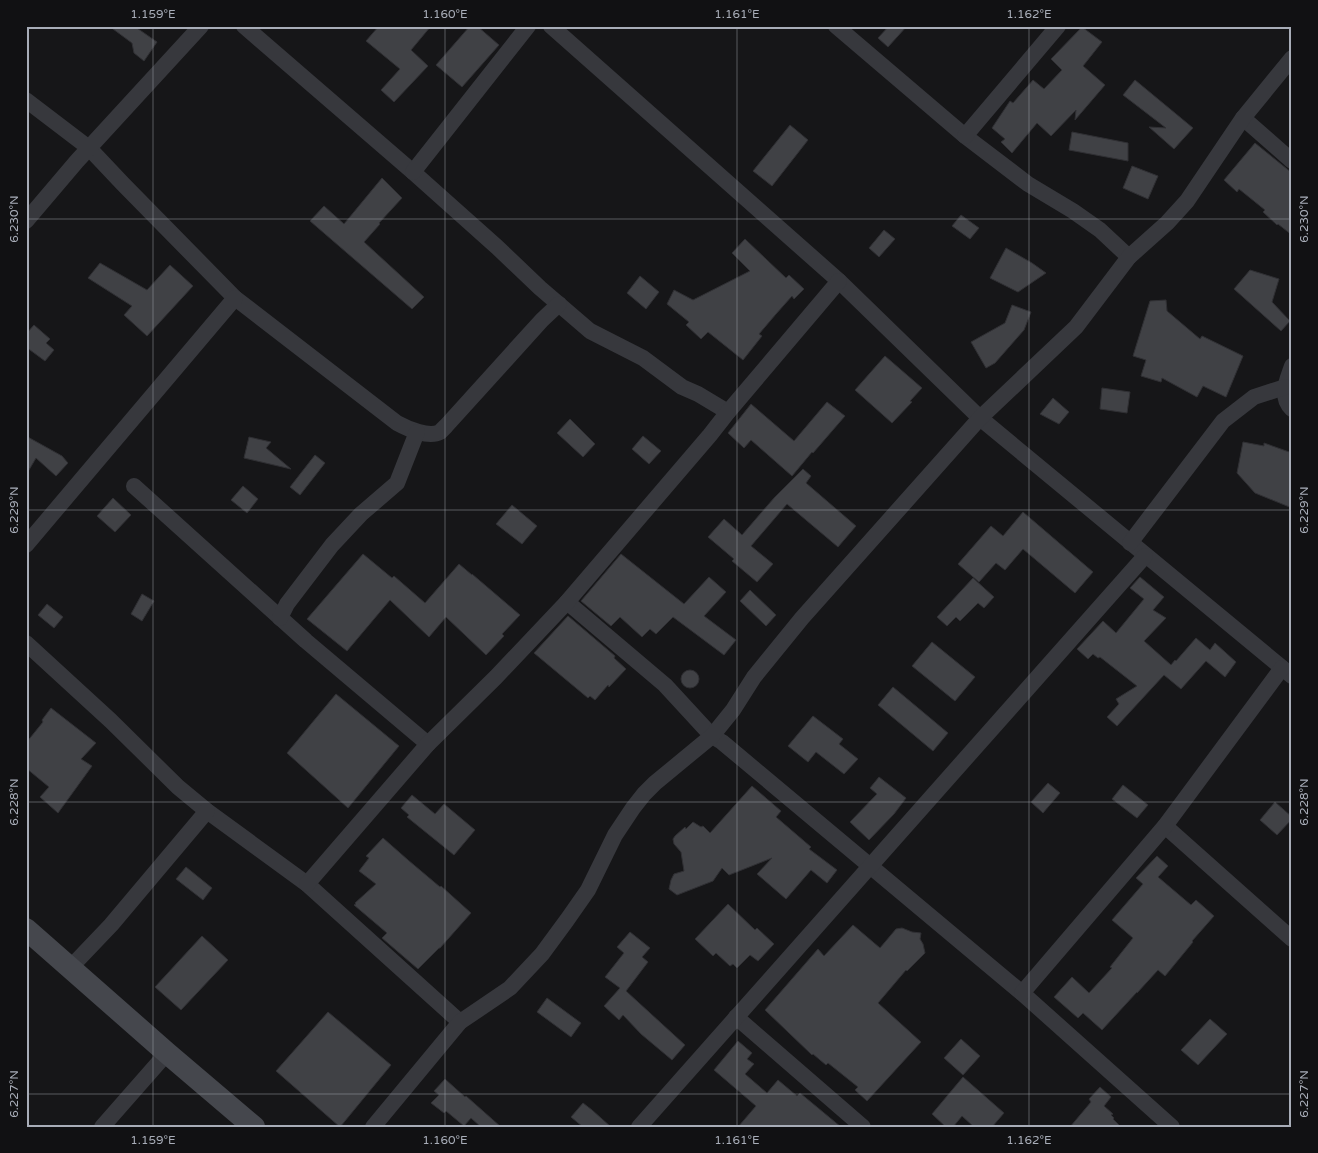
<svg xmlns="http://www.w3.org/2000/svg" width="1318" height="1153" viewBox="0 0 1318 1153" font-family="'Varela Round',sans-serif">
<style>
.building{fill:#404145;stroke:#303034}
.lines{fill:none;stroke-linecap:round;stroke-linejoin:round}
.street{stroke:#37383d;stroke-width:16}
.secondary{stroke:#45474d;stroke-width:22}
.ticks{fill:none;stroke:#a8adb8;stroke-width:1;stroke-opacity:0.45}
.neatline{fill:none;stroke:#a8adb8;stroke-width:2}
.ticks-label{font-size:12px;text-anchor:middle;fill:#a8adb8}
</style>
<rect width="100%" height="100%" fill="#161618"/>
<g class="building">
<polygon points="109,26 134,26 157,42 144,61 134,53 132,43"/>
<polygon points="379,26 431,26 411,50 428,66 394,102 381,90 400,69 366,41"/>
<polygon points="470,26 477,26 499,45 462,87 436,65"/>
<polygon points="889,26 907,26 888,47 878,38"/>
<polygon points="1082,27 1102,42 1083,66 1105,85 1075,120 1076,110 1051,136 1037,123 1012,153 1001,142 1005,139 992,128 1010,101 1013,103 1033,80 1044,89 1062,70 1051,59"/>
<polygon points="1135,80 1193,128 1174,149 1149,127 1166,128 1123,95"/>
<polygon points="790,125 808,140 772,186 753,171"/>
<polygon points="1072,132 1128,143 1128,161 1069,150"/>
<polygon points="1255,143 1292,173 1292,235 1278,224 1277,225 1263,212 1265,210 1239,189 1237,192 1224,180"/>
<polygon points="1132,166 1158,176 1148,199 1123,188"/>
<polygon points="382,178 402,198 379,223 380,224 364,242 424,297 412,309 310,221 324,206 344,224"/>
<polygon points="961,215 979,228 970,239 952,226"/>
<polygon points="884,230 895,239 879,257 869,248"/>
<polygon points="745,239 786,278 789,275 804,289 794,299 792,296 776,314 759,334 762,336 743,360 708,332 701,339 686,325 689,322 667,304 674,290 693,300 750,271 732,253"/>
<polygon points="1006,248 1032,263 1046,273 1018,292 990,278"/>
<polygon points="100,263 147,290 170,265 193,286 147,336 124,315 132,306 88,278"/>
<polygon points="1250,270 1279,279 1272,302 1290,321 1281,331 1234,289"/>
<polygon points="640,276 659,292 646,309 627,293"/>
<polygon points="1166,300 1167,311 1200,339 1202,336 1243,356 1226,397 1203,386 1197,397 1162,378 1161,382 1141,376 1146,360 1133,356 1150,301"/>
<polygon points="1012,305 1031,312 1024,330 995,363 986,368 971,342 1005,323"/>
<polygon points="34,325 50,339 46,343 54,350 45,361 26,347 26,334"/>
<polygon points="885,356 922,388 910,401 912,402 892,423 855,390"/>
<polygon points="1102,388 1130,392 1127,413 1100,409"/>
<polygon points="1053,398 1069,412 1059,424 1040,414"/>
<polygon points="827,402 845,416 813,453 812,452 792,476 751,440 744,448 728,433 751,404 794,441"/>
<polygon points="570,419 595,444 583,457 557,433"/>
<polygon points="26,436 62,456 68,463 56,476 36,458 26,475"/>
<polygon points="643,436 661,451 649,464 632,449"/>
<polygon points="249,437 271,442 266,448 291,469 244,458"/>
<polygon points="1243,442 1264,446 1264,443 1292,453 1292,508 1255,493 1237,473"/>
<polygon points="315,455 325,463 300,495 290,487"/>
<polygon points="803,469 811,476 806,483 856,526 838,547 787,504 751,546 773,564 757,582 732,561 734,559 708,537 724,519 742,535 774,498"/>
<polygon points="243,486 258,499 247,513 231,500"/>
<polygon points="113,498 131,515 115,532 97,516"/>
<polygon points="512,505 537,526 522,544 496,524"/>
<polygon points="1023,512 1093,572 1075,593 1023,549 1005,570 996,563 979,582 958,564 991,526 1003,536"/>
<polygon points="363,554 392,578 394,576 425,603 459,564 472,575 472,574 520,615 502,634 504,636 486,655 446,617 429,637 390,600 347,651 307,619"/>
<polygon points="621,554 684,604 709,577 726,592 704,616 736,640 724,655 673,617 656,634 650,629 642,637 620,617 611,626 581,601"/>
<polygon points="1140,577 1164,597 1153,610 1166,618 1144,641 1171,665 1175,660 1176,661 1196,638 1210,650 1215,643 1236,662 1225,677 1206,661 1181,689 1164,675 1117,726 1107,717 1119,704 1116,699 1137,686 1100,657 1098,658 1093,654 1088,659 1077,649 1103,621 1116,633 1144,599 1130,588"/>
<polygon points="973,578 994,597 984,608 978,603 960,621 956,617 947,626 937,617"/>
<polygon points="750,590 776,615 766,626 740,601"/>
<polygon points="142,594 154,601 142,621 131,614"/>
<polygon points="47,604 63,617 54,628 38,615"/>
<polygon points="568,616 615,656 614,658 626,669 609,687 608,685 595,700 590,696 588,698 534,653"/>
<polygon points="932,642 975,677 955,701 912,666"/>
<circle cx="690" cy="679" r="9"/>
<polygon points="893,687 948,733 933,751 878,705"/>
<polygon points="336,694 399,746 348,808 287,753"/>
<polygon points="51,708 96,743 81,759 92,766 58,813 40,797 49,787 26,768 26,743 43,722 42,720"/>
<polygon points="813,716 843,739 839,744 858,759 844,774 816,752 808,762 788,746"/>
<polygon points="879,777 906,798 894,814 869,840 850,822 877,794 870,788"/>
<polygon points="1048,783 1060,793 1043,813 1031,802"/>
<polygon points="1123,785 1148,805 1137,818 1112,799"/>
<polygon points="752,786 781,811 776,817 811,847 809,849 837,870 827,883 811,870 786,899 757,874 772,858 729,875 722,868 713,881 677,895 669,889 671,880 674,874 684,871 681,852 674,844 673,839 675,836 685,827 686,829 693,822 701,827 703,826 710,833"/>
<polygon points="412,795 435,814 444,804 475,830 454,855 407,817 409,815 401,808"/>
<polygon points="1275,802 1292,817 1292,819 1277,835 1260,820"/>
<polygon points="383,838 408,860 440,887 441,886 471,913 440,948 439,948 418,969 382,938 387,933 354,905 356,904 355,903 376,884 359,871 369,858 366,856"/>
<polygon points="1157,856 1168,866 1158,877 1191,905 1196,900 1214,916 1192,941 1193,942 1165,976 1158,970 1137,993 1137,992 1102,1030 1083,1013 1078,1018 1054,997 1072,977 1089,993 1112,968 1110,967 1133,938 1112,920 1143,884 1136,878"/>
<polygon points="186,867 212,888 203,900 176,879"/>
<polygon points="728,904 755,930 757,928 774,944 758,961 750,955 737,968 733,964 730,966 716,953 713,956 695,939"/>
<polygon points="853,925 880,948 896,929 902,928 912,932 921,933 920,939 923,944 925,953 907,971 906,970 878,1003 921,1042 867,1101 855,1090 858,1087 828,1063 826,1065 813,1054 812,1055 765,1010 818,949 824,956"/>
<polygon points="630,932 650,948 642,957 648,962 626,991 685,1045 672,1060 641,1034 623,1015 619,1020 604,1006 620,988 605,977 624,953 617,947"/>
<polygon points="202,936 228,960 181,1010 155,987"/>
<polygon points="547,998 581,1023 571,1037 537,1012"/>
<polygon points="328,1012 391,1065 340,1127 276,1071"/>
<polygon points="1210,1019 1227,1034 1198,1065 1181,1050"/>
<polygon points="961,1039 980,1056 963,1075 944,1058"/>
<polygon points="738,1041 752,1053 747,1059 754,1064 745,1074 767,1093 778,1080 797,1096 800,1093 841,1127 738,1127 756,1106 714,1070"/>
<polygon points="963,1077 1004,1113 992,1127 974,1127 962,1116 953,1127 946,1127 932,1114"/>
<polygon points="445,1079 465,1097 466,1096 501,1127 481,1127 471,1118 464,1126 446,1111 444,1113 431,1103 439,1095 434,1091"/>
<polygon points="1100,1087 1111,1097 1104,1106 1113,1114 1111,1115 1114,1118 1113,1119 1121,1127 1070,1127 1091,1102 1089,1099"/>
<polygon points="583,1103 592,1110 611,1127 583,1127 571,1117"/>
</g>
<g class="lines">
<g class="street">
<polyline points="244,26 413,172 497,247 540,288 590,331 643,358 682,387 698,394 728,412"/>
<polyline points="551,26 839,281 980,418 1292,676"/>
<polyline points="836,26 965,136 1028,184 1073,211 1100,230 1129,257"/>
<path d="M26,100L89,148L123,184L235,298L397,423C408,429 429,438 440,432C442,430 444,428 446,426L542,320L559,304"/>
<polyline points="1243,118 1292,161"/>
<polyline points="965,136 1058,26"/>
<polyline points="413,172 528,26"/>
<polyline points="26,221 77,161 201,26"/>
<path d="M1292,366C1287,381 1279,396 1292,409"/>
<polyline points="134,486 306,641 428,744"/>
<polyline points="1130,543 1223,421 1254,397 1285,387"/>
<polyline points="26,545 235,298"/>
<polyline points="567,602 665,685 712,736 722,742 1022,993 1172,1127"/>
<polyline points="280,618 287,604 332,545 361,514 397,483 417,432"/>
<polyline points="26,643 111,721 178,787 207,811 307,884 460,1022"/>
<polyline points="1165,826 1292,939"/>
<polyline points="307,884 428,744 496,677 567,602 710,435 728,412 839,281"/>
<polyline points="70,968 111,925 207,811"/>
<polyline points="1022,993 1165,826 1282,668"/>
<polyline points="736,1017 863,1127"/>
<polyline points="102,1127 167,1053"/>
<polyline points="373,1127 460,1022 510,988 542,954 567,920 588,890 615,835 633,808 644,794 655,783 712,736 733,710 754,677 802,618 980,418 1076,327 1129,257 1167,223 1187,201 1243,118 1292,58"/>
<polyline points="639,1127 1145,556"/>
</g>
<polyline class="secondary" points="26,929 167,1053 254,1127"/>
</g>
<path class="ticks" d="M153,26V1127M445,26V1127M737,26V1127M1029,26V1127M26,219H1292M26,510H1292M26,802H1292M26,1094H1292"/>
<rect width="1318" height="1153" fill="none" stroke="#111113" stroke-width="55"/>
<rect x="28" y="28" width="1262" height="1098" class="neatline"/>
<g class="ticks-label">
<text x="153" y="18">1.159°E</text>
<text x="445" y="18">1.160°E</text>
<text x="737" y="18">1.161°E</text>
<text x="1029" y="18">1.162°E</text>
<text transform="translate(14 219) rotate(-90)" y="4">6.230°N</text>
<text transform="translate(1304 219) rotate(-90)" y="4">6.230°N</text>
<text transform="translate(14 510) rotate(-90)" y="4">6.229°N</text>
<text transform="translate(1304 510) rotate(-90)" y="4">6.229°N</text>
<text transform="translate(14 802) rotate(-90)" y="4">6.228°N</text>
<text transform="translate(1304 802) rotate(-90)" y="4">6.228°N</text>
<text transform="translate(14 1094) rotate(-90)" y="4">6.227°N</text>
<text transform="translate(1304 1094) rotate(-90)" y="4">6.227°N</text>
<text x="153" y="1144">1.159°E</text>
<text x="445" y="1144">1.160°E</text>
<text x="737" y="1144">1.161°E</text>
<text x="1029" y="1144">1.162°E</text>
</g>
</svg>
